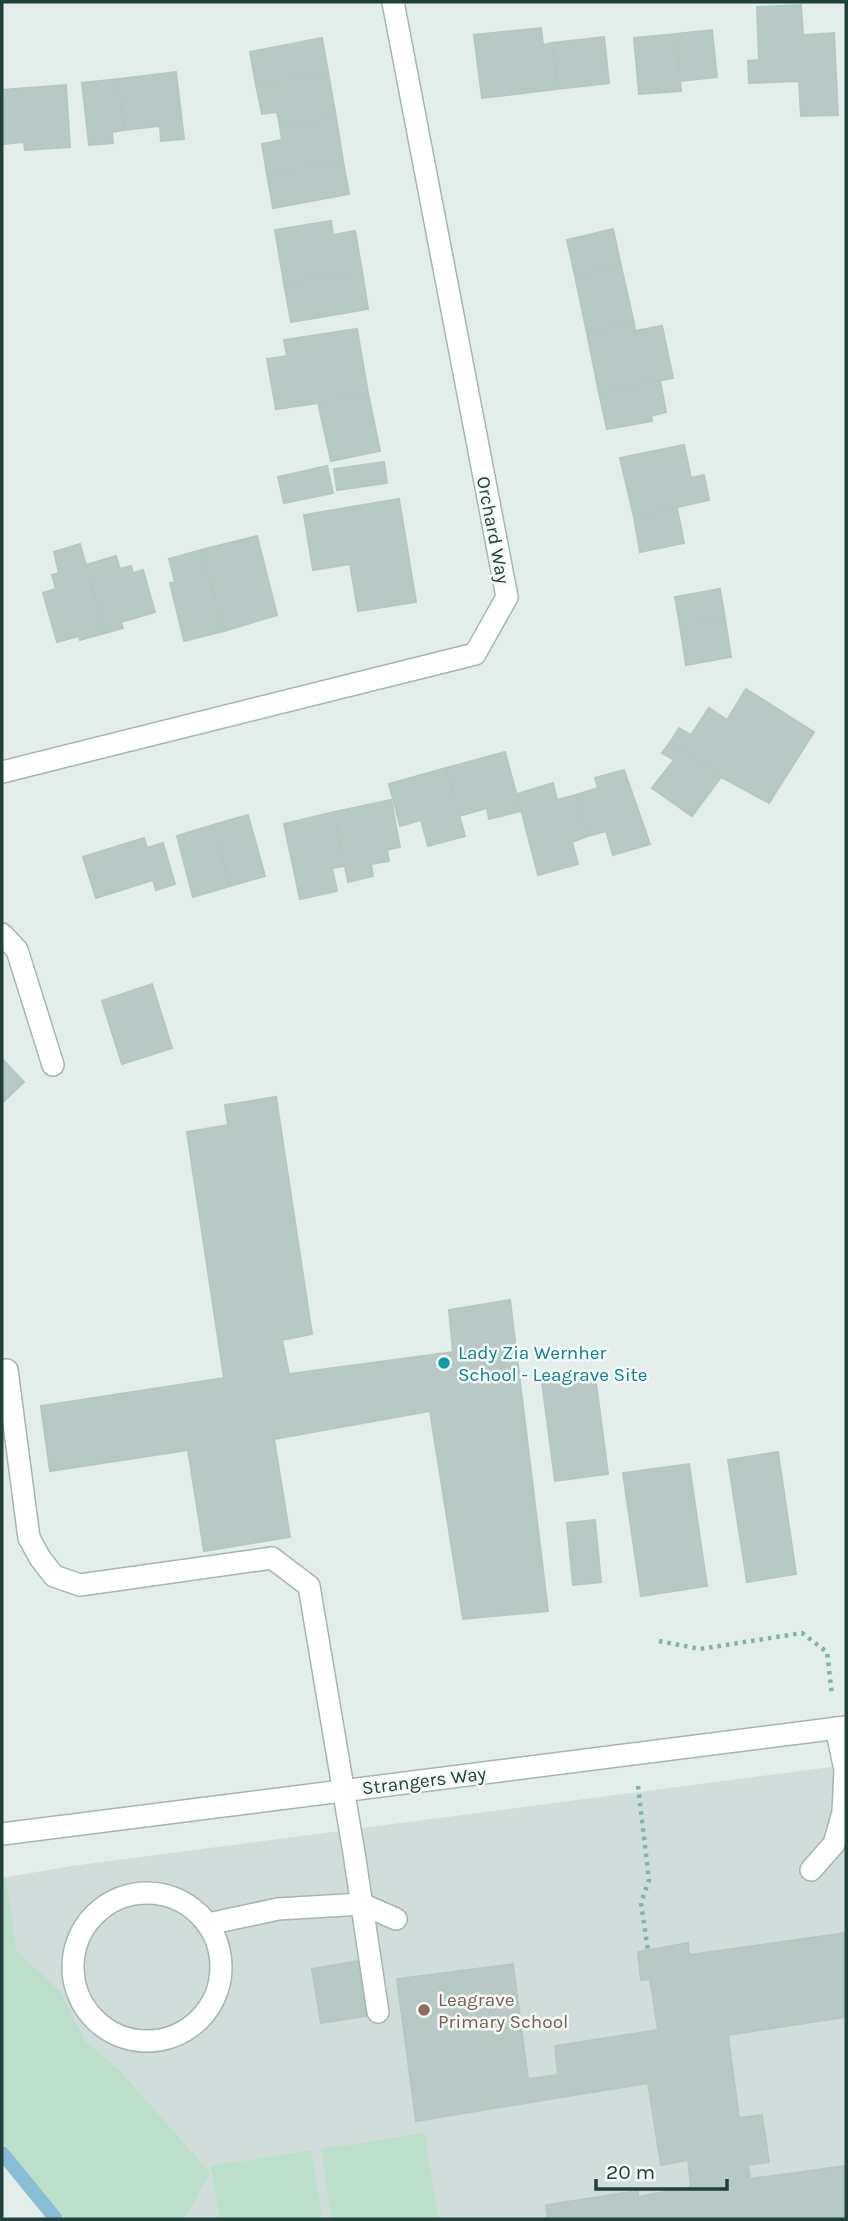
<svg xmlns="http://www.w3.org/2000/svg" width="848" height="2221" viewBox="0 0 848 2221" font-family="Karla,sans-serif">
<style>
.built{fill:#d1ddda}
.green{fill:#bbdfca}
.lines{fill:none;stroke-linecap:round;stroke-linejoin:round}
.stream{stroke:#89bdd4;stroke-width:14}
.building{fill:#b8c8c4;stroke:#b5c7c3;stroke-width:2}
.minor-casing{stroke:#a5b5b2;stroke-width:24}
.path{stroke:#82b2ab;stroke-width:4.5;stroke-dasharray:3.5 5;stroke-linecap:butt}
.minor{stroke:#fff;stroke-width:21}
.culture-dot{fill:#0f9aa8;stroke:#f4f9f7;stroke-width:2.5}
.education-dot{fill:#8d6e63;stroke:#f4f9f7;stroke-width:2.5}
.labels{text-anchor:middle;stroke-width:5;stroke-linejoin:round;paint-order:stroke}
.street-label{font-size:19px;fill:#223f3c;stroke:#f4f9f7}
.culture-label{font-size:19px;fill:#0d838f;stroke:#f4f9f7;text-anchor:start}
.education-label{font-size:19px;fill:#785e54;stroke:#f4f9f7;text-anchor:start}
</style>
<rect width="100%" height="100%" fill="#e3edea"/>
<polygon class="built" points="846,1765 846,2219 66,2219 28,2176 2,2142 2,1878 72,1866"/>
<g class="green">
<polygon points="2,1878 6,1878 17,1952 60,1991 85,2041 121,2072 210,2173 184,2219 66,2219 29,2178 2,2142"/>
<polygon points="425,2133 438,2219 332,2219 321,2149"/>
<polygon points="311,2150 322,2219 219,2219 211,2166"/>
</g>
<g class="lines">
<polyline class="stream" points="2,2153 56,2219"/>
</g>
<g class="building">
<polygon points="801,5 803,35 834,33 838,115 801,116 799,81 749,83 748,61 759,60 757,7"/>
<polygon points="541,28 543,45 552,43 558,89 482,98 474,35"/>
<polygon points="712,30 717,77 680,81 676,34"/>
<polygon points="676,34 681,91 639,94 634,38"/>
<polygon points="604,37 609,83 558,89 552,43"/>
<polygon points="322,38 328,72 256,85 250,52"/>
<polygon points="176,72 184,139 161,141 160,126 124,130 118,79"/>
<polygon points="328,72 336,117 280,127 277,112 262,114 256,85"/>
<polygon points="118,79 124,130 112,132 113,143 89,145 82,83"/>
<polygon points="66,85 70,147 25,150 24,142 4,144 2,90"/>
<polygon points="336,117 343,161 267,174 262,144 282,140 280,127"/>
<polygon points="343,161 349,194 273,208 267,174"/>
<polygon points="331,221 333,235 355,231 362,271 284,283 275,230"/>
<polygon points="613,229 621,266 575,276 567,240"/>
<polygon points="621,266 634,323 587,333 575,276"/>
<polygon points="362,271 368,309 291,322 284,283"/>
<polygon points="634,323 635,331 662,326 673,378 599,393 587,333"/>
<polygon points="357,329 368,393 318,403 276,409 267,359 287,356 284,340"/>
<polygon points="660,380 666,412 651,416 652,421 607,429 599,393"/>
<polygon points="368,393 380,451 331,461 318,403"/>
<polygon points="684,445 691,478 704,475 709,500 634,517 620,458"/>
<polygon points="384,462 387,483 337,490 334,469"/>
<polygon points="327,466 333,493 284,503 278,477"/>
<polygon points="399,499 416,602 358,611 350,564 313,570 304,515"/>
<polygon points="677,508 684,543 640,552 634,517"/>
<polygon points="257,536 277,615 224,631 201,550"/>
<polygon points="80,544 105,633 80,640 79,636 57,642 43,593 56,589 52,575 59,573 54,552"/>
<polygon points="201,550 224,631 184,641 170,583 175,582 169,559"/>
<polygon points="116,556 120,569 131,566 133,573 143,570 155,612 121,622 123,628 105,633 86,565"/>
<polygon points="720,589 725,619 680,626 675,597"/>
<polygon points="725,619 731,657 686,665 680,626"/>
<polygon points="746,689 814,732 769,803 721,777 671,741 679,728 691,735 709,708 727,720"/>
<polygon points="671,741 721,777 692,816 652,788 674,760 662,753"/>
<polygon points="505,752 521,811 489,819 487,808 459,816 446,768"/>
<polygon points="446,768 465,836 428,846 421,820 400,826 389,784"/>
<polygon points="624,770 650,844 613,855 606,831 588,836 576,795 598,788 595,778"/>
<polygon points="553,783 557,800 576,795 588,836 572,842 578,864 538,875 517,794"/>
<polygon points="391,800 400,847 387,850 389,861 371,864 373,876 348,882 334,812"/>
<polygon points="334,812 345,866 332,868 337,891 300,899 284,824"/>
<polygon points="248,815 265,876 230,886 213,825"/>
<polygon points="213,825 230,886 193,897 177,836"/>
<polygon points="144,838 147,848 163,843 175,884 156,890 153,880 96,898 83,857"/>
<polygon points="152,984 172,1048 122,1064 102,1001"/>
<polygon points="2,1059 24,1082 2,1103"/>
<polygon points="276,1097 312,1334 282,1340 289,1374 453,1352 449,1310 510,1300 548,1611 463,1619 430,1411 274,1439 290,1537 204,1551 188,1450 50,1471 41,1406 224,1378 187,1132 228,1125 225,1105"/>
<polygon points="595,1375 608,1474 555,1481 542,1382"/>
<polygon points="778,1452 796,1574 747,1582 728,1460"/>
<polygon points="689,1464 707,1586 641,1596 623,1473"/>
<polygon points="595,1520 601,1582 573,1585 567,1523"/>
<polygon points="846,1933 846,2017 728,2035 739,2118 762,2115 769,2162 748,2165 750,2179 846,2166 846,2219 548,2219 546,2205 638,2191 638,2197 691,2187 688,2160 661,2165 648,2083 416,2121 397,1979 513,1964 528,2079 558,2075 555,2046 658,2030 650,1979 641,1980 638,1952 688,1943 689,1955"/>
<polygon points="358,1961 366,2016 321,2023 312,1969"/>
</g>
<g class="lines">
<defs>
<g id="minor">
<polyline points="2,772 475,654 507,597 393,2"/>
<polyline points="2,934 17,950 53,1065"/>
<polyline points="7,1370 29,1538 40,1558 54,1576 80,1585 272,1558 309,1586 354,1853 378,2012"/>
<polyline points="2,1834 846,1727"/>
<polyline points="811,1870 834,1844 843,1812 845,1770 836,1728"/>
<circle cx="147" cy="1967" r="74"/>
<polyline points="208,1924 278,1909 362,1904 396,1919"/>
</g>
</defs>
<use href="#minor" class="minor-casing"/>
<g class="path">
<polyline points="659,1641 700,1649 802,1633 827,1652 832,1695"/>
<polyline points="638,1786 649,1880 641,1903 648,1951"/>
</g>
<use href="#minor" class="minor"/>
</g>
<circle class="culture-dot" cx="444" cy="1363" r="7"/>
<circle class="education-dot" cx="424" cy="2010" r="7"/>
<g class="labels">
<g class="street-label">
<text transform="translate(494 530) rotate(79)" y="7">Orchard Way</text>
<text transform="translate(424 1780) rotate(-7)" y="7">Strangers Way</text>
</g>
<g class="culture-label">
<text x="458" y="1359">Lady Zia Wernher<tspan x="458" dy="22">School - Leagrave Site</tspan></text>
</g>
<g class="education-label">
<text x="438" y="2006">Leagrave<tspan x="438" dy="22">Primary School</tspan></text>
</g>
</g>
<rect width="848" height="2221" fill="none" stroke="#223f3c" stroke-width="7"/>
<path d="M596 2179v10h131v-10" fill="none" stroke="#223f3c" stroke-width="3.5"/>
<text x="606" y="2179" font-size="21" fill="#223f3c" stroke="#f4f9f7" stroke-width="5" paint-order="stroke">20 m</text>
</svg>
